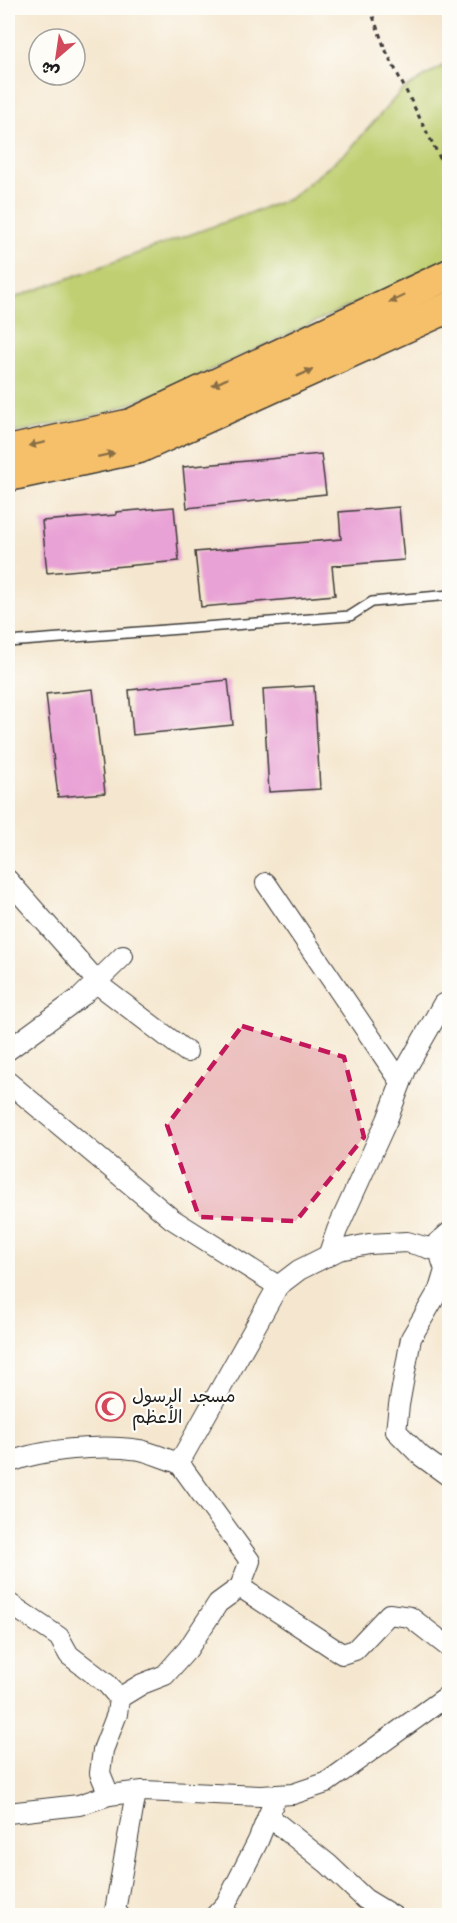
<svg xmlns="http://www.w3.org/2000/svg" width="457" height="1923" viewBox="0 0 457 1923" font-family="Kalam,'Playpen Sans Arabic',sans-serif">
<style>
.green{fill:#c0cf71;stroke:#6e7646;stroke-width:1.5}
.building{fill:#e9a2d5}
.lines{fill:none;stroke-linecap:round;stroke-linejoin:round}
.service-casing{stroke:#3d3a37;stroke-width:12}
.minor-casing{stroke:#3d3a37;stroke-width:22}
.primary-casing{stroke:#3d3a37;stroke-width:33}
.path{stroke:#3d3a37;stroke-width:3;stroke-dasharray:4.5 4.5;stroke-linecap:butt}
.service{stroke:#fff;stroke-width:9}
.minor{stroke:#fff;stroke-width:20}
.primary{stroke:#f6c06b;stroke-width:30}
.oneway{fill:#896e44}
.marked{fill:#c2185b;fill-opacity:0.2;stroke:#c2185b;stroke-width:4.5;stroke-dasharray:12 8;stroke-linejoin:round}
.labels{text-anchor:middle;stroke-width:4.5;stroke-linejoin:round;paint-order:stroke}
.poi-label{font-size:18px;fill:#1c1c1c;stroke:#fdfcf7;text-anchor:start}
</style>
<rect width="100%" height="100%" fill="#fdfcf7"/>
<filter id="ink" filterUnits="userSpaceOnUse"><feTurbulence type="fractalNoise" baseFrequency=".0167" numOctaves="2"/><feDisplacementMap in="SourceGraphic" scale="12" xChannelSelector="R" yChannelSelector="G"/><feConvolveMatrix kernelMatrix="1 2 1 2 8 2 1 2 1" color-interpolation-filters="sRGB"/></filter>
<filter id="wash" filterUnits="userSpaceOnUse"><feTurbulence type="fractalNoise" baseFrequency=".008" numOctaves="4" result="noise"/><feDisplacementMap in="SourceGraphic" scale="24" xChannelSelector="R" yChannelSelector="G"/><feGaussianBlur stdDeviation="1.35" result="paint"/><feColorMatrix in="noise" values="0 0 0 0 0 0 0 0 0 0 0 0 0 0 0 0 0 1.4 0 .05"/><feComposite in="paint" operator="in"/></filter>
<g filter="url(#wash)">
<rect width="100%" height="100%" fill="#f5e7cf"/>
<polygon class="green" points="449,62 449,260 187,381 106,413 8,434 8,300 289,199 350,149 401,91"/>
<g id="blocks">
<g class="building">
<polygon points="321,454 326,494 187,508 183,467"/>
<polygon points="174,507 179,561 47,573 42,521 116,515 116,512"/>
<polygon points="399,507 404,560 332,566 335,595 201,607 195,552 341,539 339,512"/>
<polygon points="228,680 233,725 133,735 129,690"/>
<polygon points="314,686 320,789 269,792 263,689"/>
<polygon points="93,689 105,793 58,797 46,694"/>
</g>
</g>
</g>
<g filter="url(#ink)">
<use href="#blocks" fill-opacity="0" stroke="#3d3a37" stroke-width="1.5"/>
<g class="lines">
<defs>
<polyline id="service" points="8,642 350,616 372,602 450,595"/>
<g id="minor">
<polyline points="8,880 103,988 187,1052"/>
<polyline points="266,883 401,1082"/>
<polyline points="8,1050 82,996 123,956"/>
<polyline points="8,1082 172,1219 278,1286"/>
<polyline points="430,1249 450,1232"/>
<polyline points="328,1256 337,1230 387,1120 407,1067 443,1004"/>
<path d="M8,1463C42,1449 103,1444 140,1450C153,1453 166,1459 179,1463"/>
<polyline points="450,1477 421,1456 396,1431 399,1405 411,1338 439,1290 445,1270 439,1251 407,1242 369,1244 339,1250 299,1270 278,1286 179,1463 250,1561 240,1587 342,1654 355,1650 389,1614 410,1617 450,1648"/>
<polyline points="10,1604 59,1637 69,1655 107,1684 119,1698 117,1714 103,1750 100,1773 109,1795"/>
<polyline points="119,1698 142,1684 165,1675 188,1649 218,1603 240,1587"/>
<polyline points="8,1813 79,1805 109,1795 143,1791 261,1796 293,1794 326,1783 450,1694"/>
<polyline points="268,1816 328,1864 365,1899 393,1916"/>
<polyline points="120,1916 115,1911 136,1792"/>
<polyline points="215,1916 226,1904 258,1841 273,1804"/>
</g>
<g id="primary">
<polyline points="8,451 131,424 450,274"/>
<polyline points="8,476 139,448 450,307"/>
</g>
</defs>
<use href="#service" class="service-casing"/>
<use href="#minor" class="minor-casing"/>
<use href="#primary" class="primary-casing"/>
<polyline class="path" points="370,8 385,49 450,178"/>
<use href="#service" class="service"/>
<use href="#minor" class="minor"/>
<use href="#primary" class="primary"/>
</g>
<defs><path id="oneway-solid" d="M-6-.8H1V-3.2L6.5 0L1 3.2V.8H-6Z" transform="scale(1.5)"/></defs>
<g class="oneway">
<use href="#oneway-solid" transform="translate(397 299) rotate(155)"/>
<use href="#oneway-solid" transform="translate(305 373) rotate(-24)"/>
<use href="#oneway-solid" transform="translate(220 382) rotate(155)"/>
<use href="#oneway-solid" transform="translate(37 444) rotate(168)"/>
<use href="#oneway-solid" transform="translate(106 455) rotate(-12)"/>
</g>
</g>
<path class="marked" d="M242,1026L344,1057L364,1137L296,1221L199,1217L167,1125Z"/>
<defs>
<symbol id="mosque-ring" viewBox="-11 -11 22 22"><circle r="9.5" fill="#fdfcf7" stroke="#d1495b" stroke-width="1.5"/><path d="M3.5-4.9A6 6 0 1 0 3.5 4.9A5 5 0 1 1 3.5-4.9Z" fill="#d1495b"/></symbol>
</defs>
<g fill-rule="evenodd">
<use href="#mosque-ring" x="94" y="1390" width="33" height="33"/>
</g>
<g class="labels">
<g class="poi-label">
<text x="132" y="1402">مسجد الرسول<tspan x="132" dy="21">الأعظم</tspan></text>
</g>
</g>
<rect width="457" height="1923" fill="none" stroke="#fdfcf7" stroke-width="30"/>
<g transform="translate(57 57) rotate(209)"><circle r="28" fill="#fdfcf7" stroke="#a3a29f" stroke-width="1.5"/>
<path d="M0-4.5L10 22L0 15L-10 22Z" fill="#d1495b"/>
<text y="-9" font-size="16" font-weight="bold" text-anchor="middle" fill="#1c1c1c">ش</text>
</g>
</svg>
